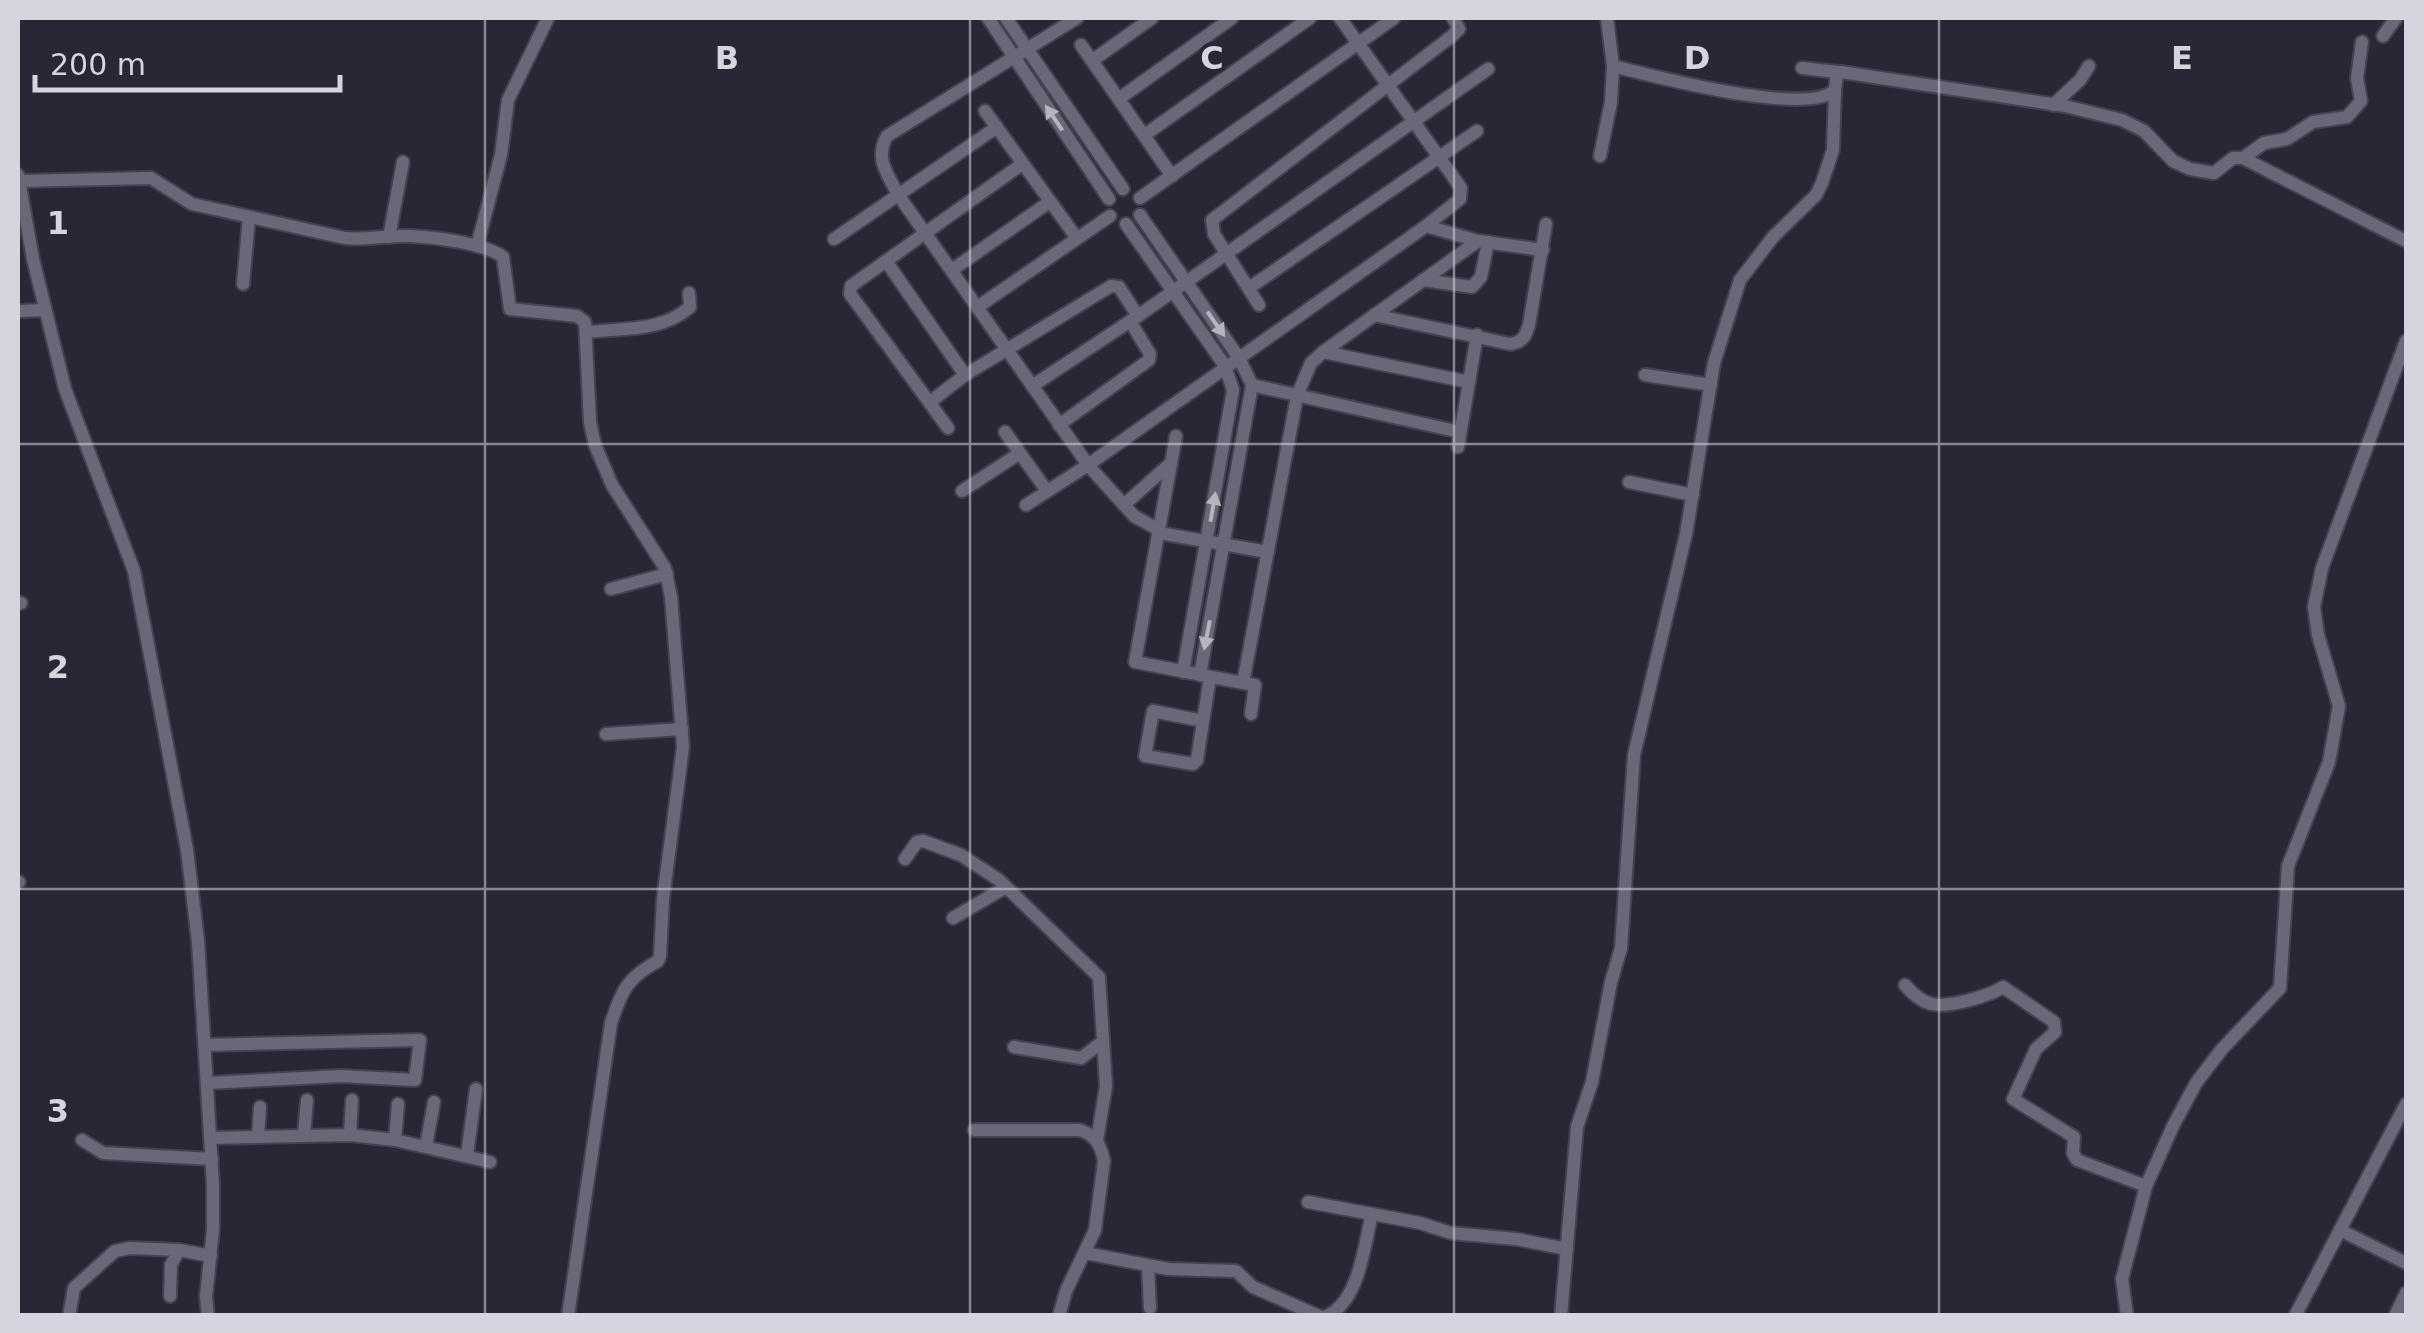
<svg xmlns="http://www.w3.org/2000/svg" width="2424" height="1333" viewBox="0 0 2424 1333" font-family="'DejaVu Sans',sans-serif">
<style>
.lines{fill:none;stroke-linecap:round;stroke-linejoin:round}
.minor-casing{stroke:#45424f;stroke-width:16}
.minor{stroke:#696778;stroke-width:12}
.oneway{fill:#b5b4c0}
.grid{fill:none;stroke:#d6d5df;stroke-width:2.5;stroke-opacity:0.55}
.grid-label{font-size:32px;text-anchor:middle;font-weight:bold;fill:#d6d5df;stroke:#292735;stroke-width:8;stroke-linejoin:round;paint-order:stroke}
</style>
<rect width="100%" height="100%" fill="#292735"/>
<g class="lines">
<defs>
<g id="minor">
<polyline points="988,18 1109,199"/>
<polyline points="1006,18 1123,189"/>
<path d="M1077,18L887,136C874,159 888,175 899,196L1088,465L1426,226"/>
<polyline points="1340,18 1461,188 1460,199 1426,226 1478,241 1543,250"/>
<path d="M1607,18L1613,66C1652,76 1808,117 1835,90L1837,72H1841L2065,106L2122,120L2144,131L2173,161L2190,169L2214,173L2233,158H2243L2264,143L2287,139L2313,122L2347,117L2361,101L2357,78L2362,42"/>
<polyline points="2383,36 2396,18"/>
<polyline points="1081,45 1172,176"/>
<polyline points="1093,60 1152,18"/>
<polyline points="1802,68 1837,72"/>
<polyline points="1120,98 1232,18"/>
<polyline points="2053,105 2080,80 2089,66"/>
<polyline points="985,111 1076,237"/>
<polyline points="1146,134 1310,18"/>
<polyline points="1600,156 1611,102 1613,66"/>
<polyline points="2243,158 2406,241"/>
<polyline points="18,175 33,259 65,389 134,571 187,850 198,941 213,1185 213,1229 206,1297 208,1316"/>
<path d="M19,181L151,178L192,204L345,238C367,240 387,235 409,236C433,237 485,243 503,257L510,309L577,316L585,322L590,422L595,445L612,485L665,568L671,597L683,747L663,899L660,956L658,961C627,978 622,990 611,1023L568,1316"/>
<polyline points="1140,198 1394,18"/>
<polyline points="1140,215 1239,358 1252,385 1200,675"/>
<polyline points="1126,224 1225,366 1233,390 1183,672"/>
<polyline points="389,237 403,162"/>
<polyline points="834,239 997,127"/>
<polyline points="477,246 501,155 508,100 548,18"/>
<polyline points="886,261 965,375"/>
<polyline points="952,270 1048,203"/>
<polyline points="1423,280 1472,287 1481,277 1488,242"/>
<polyline points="243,284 249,218"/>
<polyline points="1249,288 1477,131"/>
<polyline points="1259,305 1214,234 1212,220 1452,36 1459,29 1453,18"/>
<polyline points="979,306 1110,216"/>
<polyline points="18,311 45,310"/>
<path d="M1374,315L1510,344C1523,342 1525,337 1529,325L1546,224"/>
<path d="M588,332C622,328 662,332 690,307L689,293"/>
<polyline points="1323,352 1469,382"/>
<polyline points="1645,375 1711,385"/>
<polyline points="1252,385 1460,432"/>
<polyline points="1032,386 1138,316 1488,69"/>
<polyline points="930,402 965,375 1111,286 1119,287 1138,316"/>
<polyline points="1059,425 1149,360 1150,354 1130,321"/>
<polyline points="948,428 856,302 850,294 851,286 1022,164"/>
<polyline points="1005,432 1047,491"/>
<polyline points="1176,436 1135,662 1243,683 1297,396 1311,363 1323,352 1478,241"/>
<polyline points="1458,447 1477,335"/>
<polyline points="1629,482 1693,495"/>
<polyline points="962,491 1020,453"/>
<polyline points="1125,504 1171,463"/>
<polyline points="1026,505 1088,465 1134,516 1159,530 1159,533 1268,552"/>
<polyline points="611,589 667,574"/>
<polyline points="18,603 21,603"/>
<polyline points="1243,683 1255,685 1251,714"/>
<polyline points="1203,721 1153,711 1145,756 1193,764 1197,760 1210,677"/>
<polyline points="606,734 682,729"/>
<polyline points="905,859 917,842 923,841 961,855 999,880 1099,977 1106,1086 1097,1140"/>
<polyline points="18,882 19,882"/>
<polyline points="953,918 1006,887"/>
<path d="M1905,985C1912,993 1921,1002 1932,1004C1947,1008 1990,996 2003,987L2054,1022L2055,1032L2036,1049L2013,1099L2074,1137L2073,1153L2077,1160L2146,1186"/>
<polyline points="205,1045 420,1040 415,1080 341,1076 207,1083"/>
<polyline points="1014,1047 1081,1058 1101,1043"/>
<path d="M974,1130H1079C1095,1134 1101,1145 1104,1161L1095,1230L1066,1291L1059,1316"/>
<polyline points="304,1135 307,1100"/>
<polyline points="350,1135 352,1100"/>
<polyline points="258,1136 260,1107"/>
<polyline points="211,1138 350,1135 395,1140 490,1162"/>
<polyline points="82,1140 103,1153 212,1159"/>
<polyline points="395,1140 398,1104"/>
<polyline points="426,1146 434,1102"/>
<polyline points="467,1155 476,1089"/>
<polyline points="1308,1202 1420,1223 1451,1233 1516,1239 1567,1249"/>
<polyline points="2340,1230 2406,1263"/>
<polyline points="1085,1253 1168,1269 1236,1271 1253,1287 1319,1316"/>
<polyline points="1148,1267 1150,1308"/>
<polyline points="170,1296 171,1265 179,1250"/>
<polyline points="69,1316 74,1288 115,1251 130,1248 179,1250 211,1256"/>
<path d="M1327,1316C1360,1300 1364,1245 1372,1214"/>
<polyline points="1561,1316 1577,1127 1592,1082 1611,982 1621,948 1634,755 1686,534 1714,363 1740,280 1773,237 1816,195 1822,183 1833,150 1835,90"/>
<polyline points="2127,1316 2122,1279 2146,1186 2173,1126 2196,1083 2222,1049 2280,988 2288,866 2329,762 2339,706 2318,635 2314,607 2322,568 2406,341"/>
<polyline points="2295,1316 2406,1104"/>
<polyline points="2395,1316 2406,1293"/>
</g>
</defs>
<use href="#minor" class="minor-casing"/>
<use href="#minor" class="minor"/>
</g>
<defs><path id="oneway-solid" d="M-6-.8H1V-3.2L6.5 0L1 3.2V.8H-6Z" transform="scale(2.5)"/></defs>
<g class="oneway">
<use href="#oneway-solid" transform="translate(1054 118) rotate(-124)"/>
<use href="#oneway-solid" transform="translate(1216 324) rotate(55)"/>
<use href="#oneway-solid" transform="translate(1213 507) rotate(-80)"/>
<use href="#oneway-solid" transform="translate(1207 635) rotate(101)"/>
</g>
<path class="grid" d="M485,18V1316M970,18V1316M1454,18V1316M1939,18V1316M18,444H2406M18,889H2406"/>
<g class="grid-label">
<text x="727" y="69">B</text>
<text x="1212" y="69">C</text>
<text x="1697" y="69">D</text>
<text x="2182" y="69">E</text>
<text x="58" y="234">1</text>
<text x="58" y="678">2</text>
<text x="58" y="1122">3</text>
</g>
<rect width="2424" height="1333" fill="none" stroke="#d6d5df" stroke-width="40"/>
<path d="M35 75v15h305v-15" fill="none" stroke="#d6d5df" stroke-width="5"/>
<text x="50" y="75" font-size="30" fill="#d6d5df" stroke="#292735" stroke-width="8" paint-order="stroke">200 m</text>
</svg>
